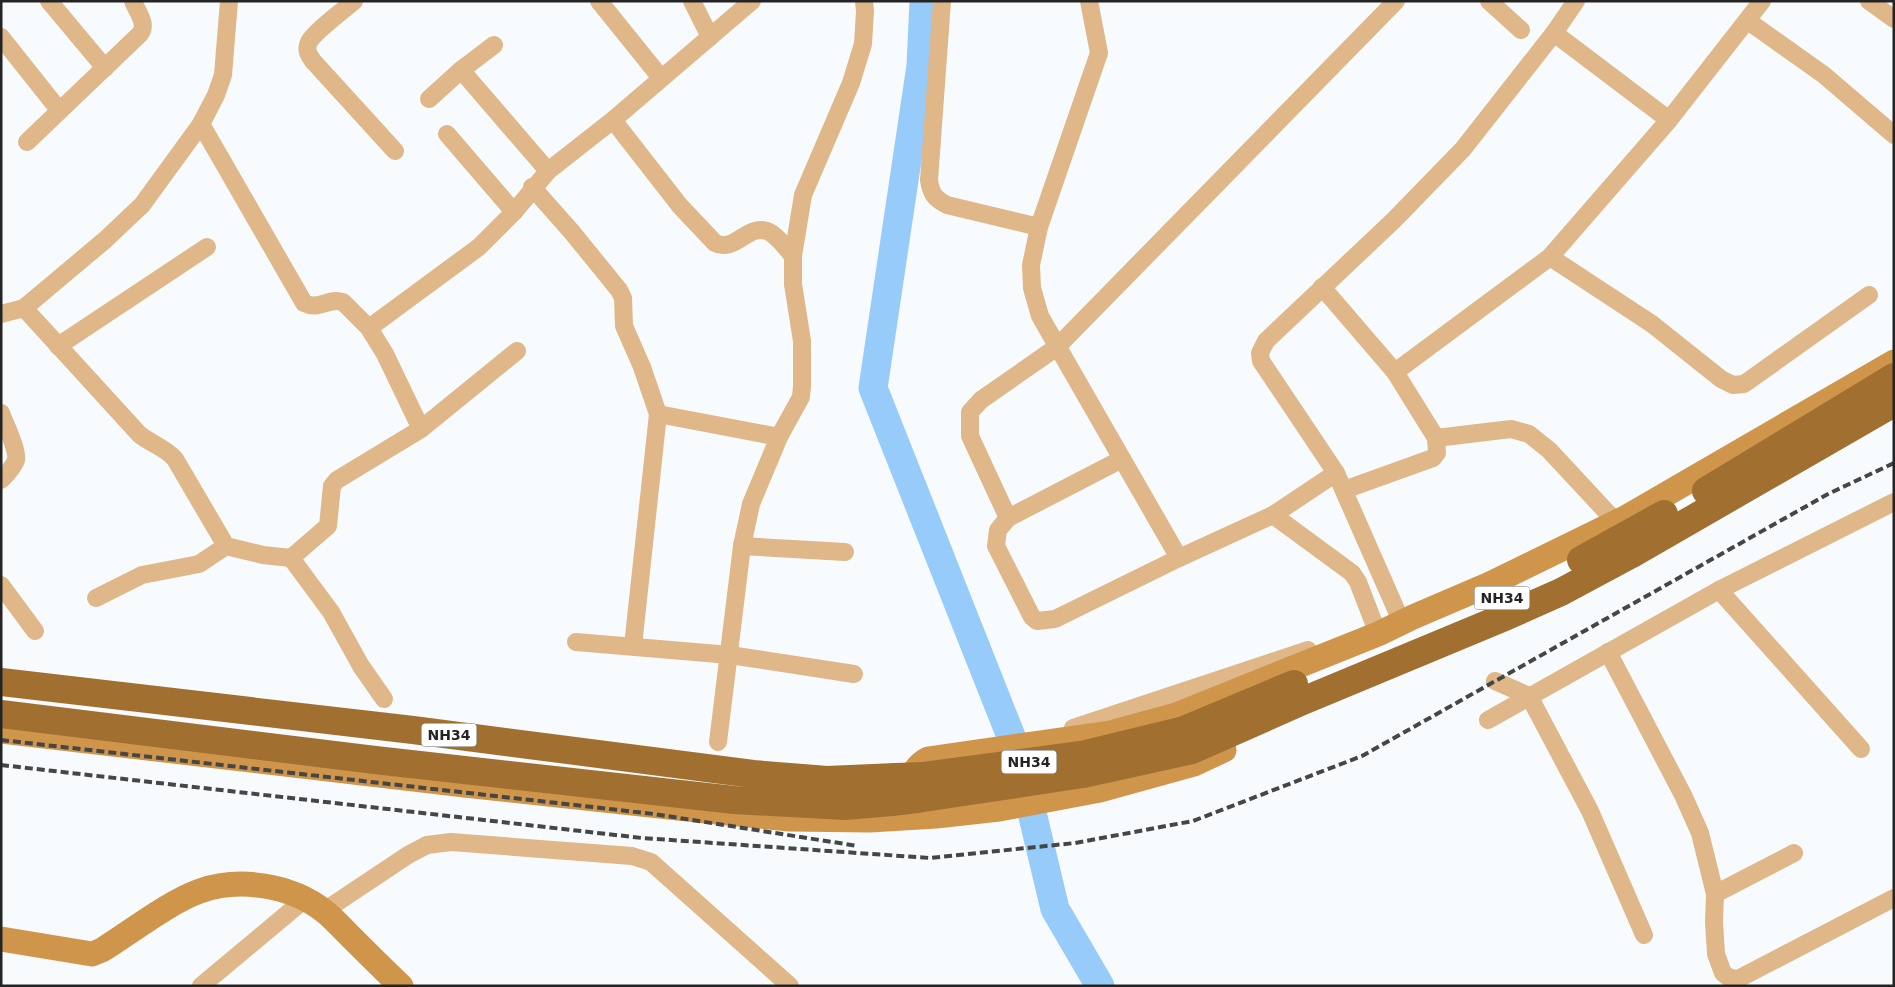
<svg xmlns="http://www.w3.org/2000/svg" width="1895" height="987" viewBox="0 0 1895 987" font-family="'DejaVu Sans',sans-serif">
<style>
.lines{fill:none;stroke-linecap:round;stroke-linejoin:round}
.river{stroke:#96cbfa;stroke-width:29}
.street{stroke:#dfb789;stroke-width:18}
.secondary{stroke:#cf954b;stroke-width:25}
.highway{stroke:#a17030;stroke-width:28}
.rail{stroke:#464647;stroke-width:4;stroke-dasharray:8 4;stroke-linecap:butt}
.highway-bridge{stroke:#a17030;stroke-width:28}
.labels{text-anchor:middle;stroke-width:5;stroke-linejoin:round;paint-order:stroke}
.shield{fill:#fff;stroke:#666;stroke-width:1}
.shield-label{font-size:14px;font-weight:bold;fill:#242425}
</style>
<rect width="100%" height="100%" fill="#f8fbfd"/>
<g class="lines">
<polyline class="river" points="924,1 921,66 873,388 1018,754 1055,909 1100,986"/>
<g class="street">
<polyline points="49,1 105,68"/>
<path d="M354,1C344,10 314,32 309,42C305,50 309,55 313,61L395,151"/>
<polyline points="599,1 661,78"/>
<polyline points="692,1 710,37"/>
<path d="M942,1L929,180C931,194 935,199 947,205L1039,227"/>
<polyline points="1089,1 1099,53 1039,227 1031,265 1032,288 1040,316 1179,558"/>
<polyline points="1489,1 1521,30"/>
<polyline points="1869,1 1894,19"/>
<polyline points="1748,21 1824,75 1894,135"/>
<polyline points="1554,33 1669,120"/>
<polyline points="1,37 59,110"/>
<polyline points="461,70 548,171"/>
<polyline points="429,99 461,70 494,45"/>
<path d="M613,120L680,206L715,243C735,253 747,224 767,231C776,234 786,248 793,256"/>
<path d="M201,124L304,303C320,311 328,297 343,302L369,328L385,354L421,429"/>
<polyline points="447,134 514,212"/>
<path d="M27,142L140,34C148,24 137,12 133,1"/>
<polyline points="532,187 571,231 619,290 623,298 624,326 642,367 658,414 633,646"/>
<polyline points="1550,257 1652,324 1721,379 1733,385 1744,384 1869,295"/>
<polyline points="1322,287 1395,372"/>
<path d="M24,308L139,434C151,444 166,448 175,459L226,546L263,555L291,558L328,526L332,486L337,480L421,429L517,351"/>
<polyline points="1,314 24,308 105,240 142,205 201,124 216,95 223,75 229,1"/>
<polyline points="369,328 479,247 514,212 548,171 613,120 752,1"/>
<polyline points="58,346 207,247"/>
<path d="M1,413C5,424 18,450 16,460C13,468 7,474 1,480"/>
<polyline points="658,414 779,437"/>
<polyline points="1436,438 1511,429 1529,434 1549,450 1616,522"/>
<polyline points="1122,459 1008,518 998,530 996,546 1032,617 1037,621 1055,619 1179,558 1273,515 1336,473"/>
<polyline points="1344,490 1433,458 1437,453 1436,438 1395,372 1550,257 1669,120 1762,1"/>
<polyline points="1273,515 1352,573 1358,582 1378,634"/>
<polyline points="1008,518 970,436 970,412 981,400 1057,347 1396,1"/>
<polyline points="742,546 845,552"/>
<polyline points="291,558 331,612 361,666 384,699"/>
<polyline points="1,585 35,631"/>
<polyline points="1719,590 1861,749"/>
<polyline points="96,598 142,575 199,564 226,546"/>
<polyline points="1402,623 1336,473 1261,361 1260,353 1266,341 1394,220 1463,149 1554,33 1576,1"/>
<polyline points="576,642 730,655 854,674"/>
<polyline points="1608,652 1683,795 1700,833 1715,894 1714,922 1716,954 1723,973 1728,977 1735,979 1740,978 1894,898"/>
<polyline points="1495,681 1529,696 1590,811 1644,935"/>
<polyline points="1488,720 1719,590 1894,502"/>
<polyline points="1073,728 1308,650"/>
<polyline points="718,742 742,546 751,504 779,437 801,397 802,386 802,341 793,284 793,256 803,195 851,83 863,44 865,11 864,1"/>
<polyline points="1715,894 1794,853"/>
<polyline points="324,911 408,855 427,845 451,842 632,856 651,862 790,986"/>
<polyline points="201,986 305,899"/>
</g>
<g class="secondary">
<polyline points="1,731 465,785 706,811 790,819 870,820 936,816 999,809 1100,790 1194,764 1224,750"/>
<path d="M908,790C909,777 917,765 928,759L1110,733L1176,715L1378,634L1413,617L1490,584L1625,518L1894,362"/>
<path d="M1,939L92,954L102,950C131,932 169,902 200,891C239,877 291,885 324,911C333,918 341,927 349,935C366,952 383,969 401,986"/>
</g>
<g class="highway">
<polyline points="1706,491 1894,377"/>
<polyline points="1581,560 1664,514"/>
<polyline points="1,682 413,730 753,774 827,780 896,777"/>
<polyline points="1,714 375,760 734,800 845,806 892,802"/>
<polyline points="924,776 1081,755 1184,730 1294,684"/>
<polyline points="917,799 1083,774 1192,750 1305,700 1507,616 1561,592 1630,555 1894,403"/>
</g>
<g class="rail">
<polyline points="1,740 654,814 858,846"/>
<polyline points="1,765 642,838 930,858 1075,843 1193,821 1362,756 1828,494 1894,463"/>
</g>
<g class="highway-bridge">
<polyline points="896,777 924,776"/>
<polyline points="892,802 917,799"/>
</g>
</g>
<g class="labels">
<g class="shield">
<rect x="1474.5" y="586.5" width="55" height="23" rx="4"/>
<rect x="421.5" y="723.5" width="55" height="23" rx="4"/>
<rect x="1001.5" y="750.5" width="55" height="23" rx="4"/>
</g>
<g class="shield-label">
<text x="1502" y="603">NH34</text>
<text x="449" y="740">NH34</text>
<text x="1029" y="767">NH34</text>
</g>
</g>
<rect width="1895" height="987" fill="none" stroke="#242425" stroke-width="5"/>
</svg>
